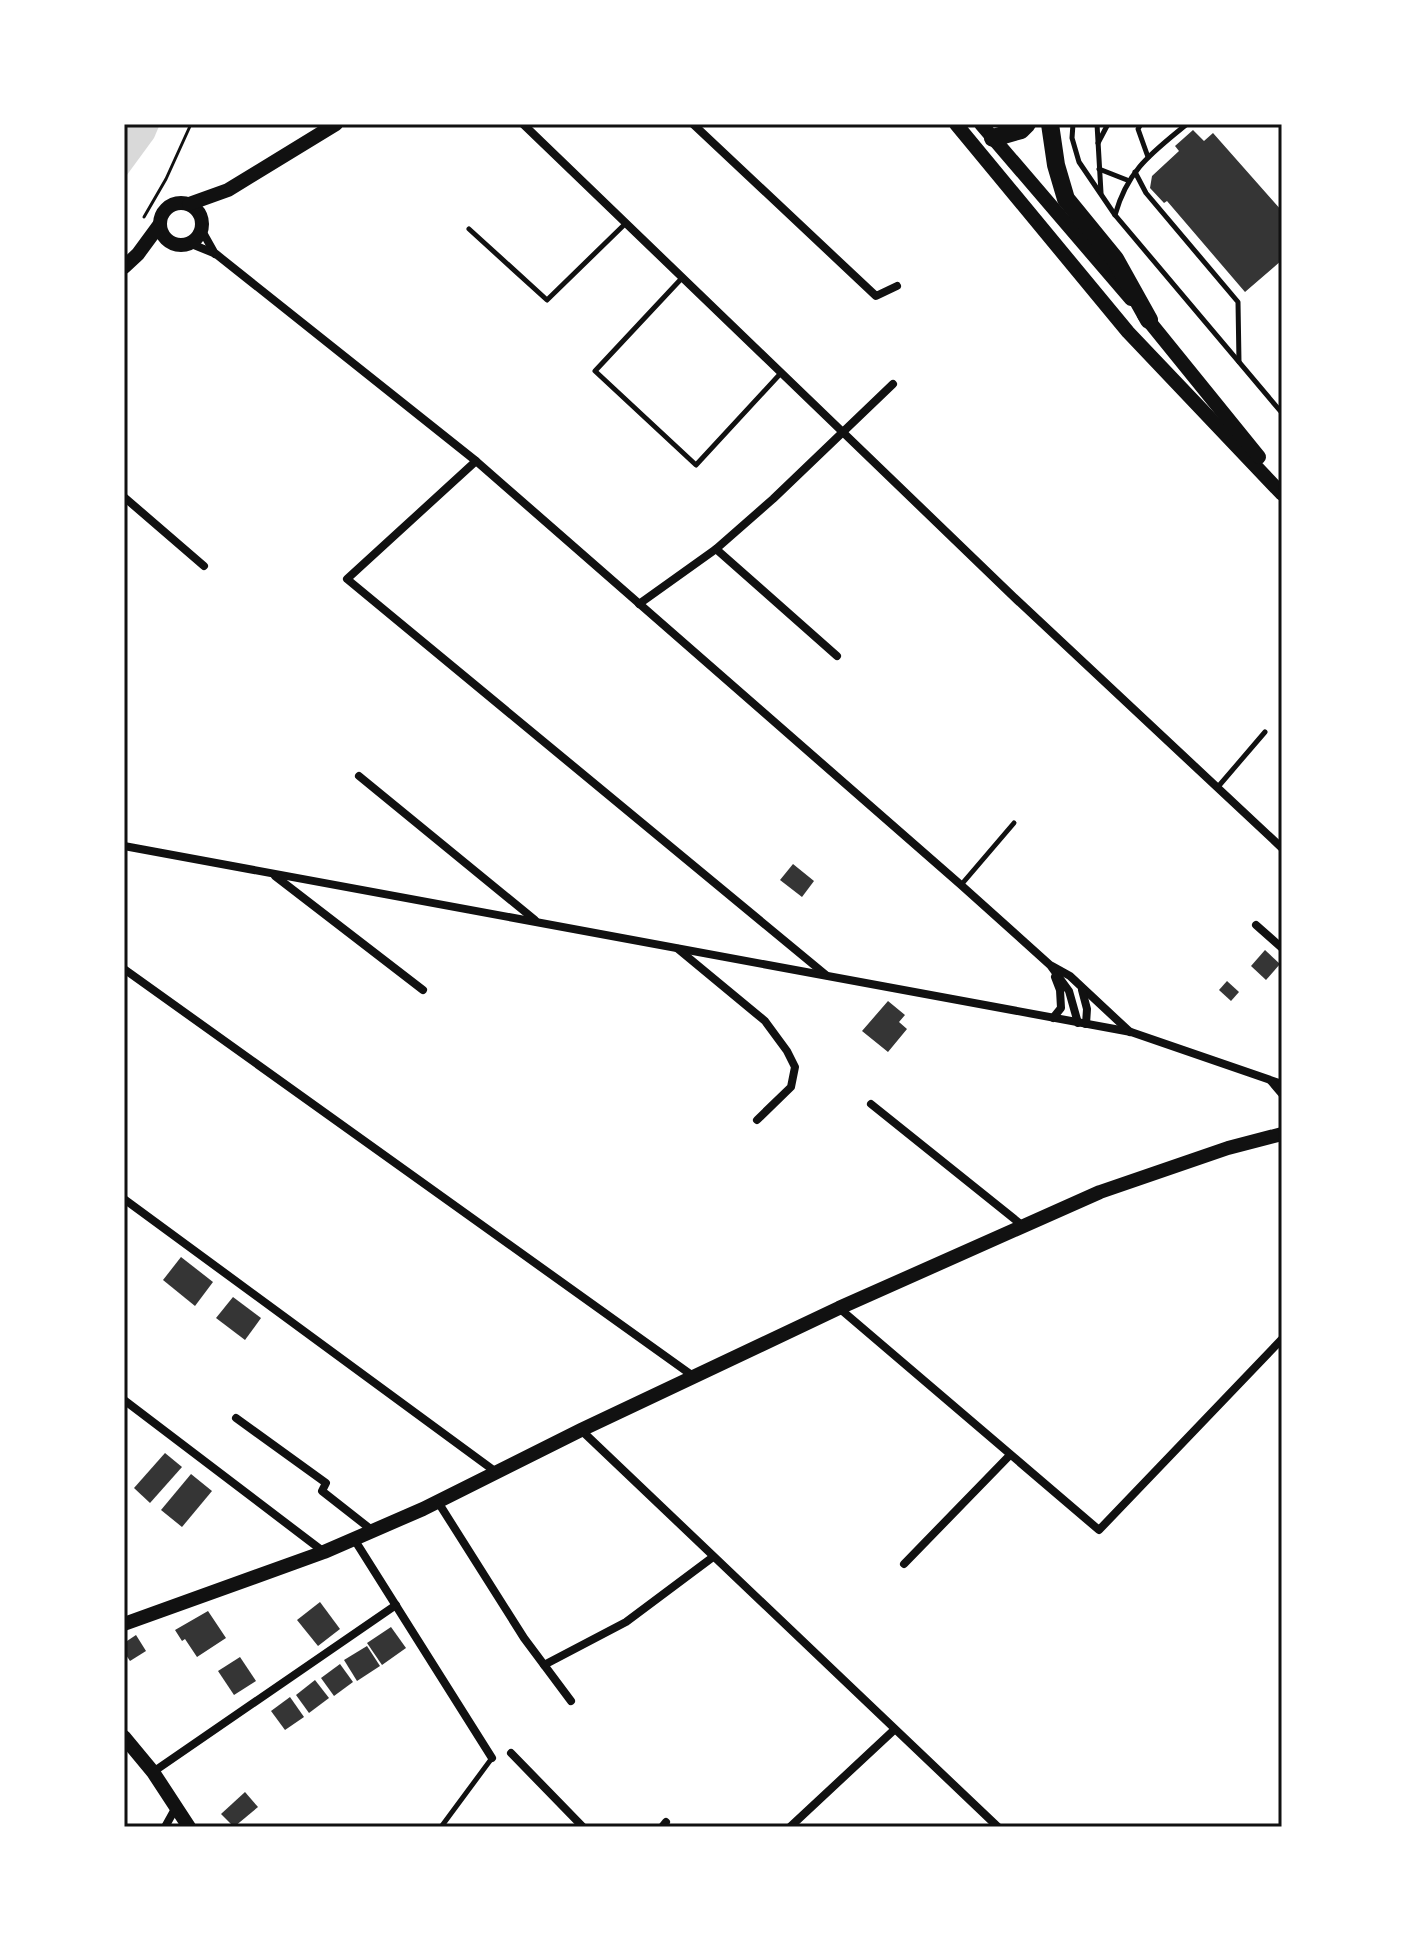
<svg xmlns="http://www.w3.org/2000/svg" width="1406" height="1951" viewBox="0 0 1406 1951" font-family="Montserrat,sans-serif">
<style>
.water{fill:#d9d9d9}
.building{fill:#353535}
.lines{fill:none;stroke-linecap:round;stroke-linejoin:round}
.path{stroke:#111;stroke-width:3}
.service{stroke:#111;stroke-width:5}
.minor{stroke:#111;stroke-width:8}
.tertiary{stroke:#111;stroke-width:14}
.secondary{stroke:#111;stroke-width:14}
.trunk{stroke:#111;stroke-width:18}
.neatline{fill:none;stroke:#111;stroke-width:3}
</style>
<rect width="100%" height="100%" fill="#fff"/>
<polygon class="water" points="124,124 160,124 154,138 124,179"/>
<g class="building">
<polygon points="1193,130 1204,141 1213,133 1282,211 1282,260 1245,292 1167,201 1164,203 1150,188 1152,176 1179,151 1175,146"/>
<polygon points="793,864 814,881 802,897 780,880"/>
<polygon points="1265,950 1280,964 1266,980 1251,966"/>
<polygon points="1227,981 1239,992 1231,1001 1219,990"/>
<polygon points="888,1001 905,1015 899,1022 907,1029 888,1052 862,1031"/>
<polygon points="181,1257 213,1282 195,1306 163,1280"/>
<polygon points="233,1297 261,1318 245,1340 216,1318"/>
<polygon points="165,1453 182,1467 150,1503 134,1488"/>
<polygon points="191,1474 212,1491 182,1527 161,1510"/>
<polygon points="320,1602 340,1629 318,1646 297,1620"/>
<polygon points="208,1611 226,1638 197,1657 185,1639 182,1641 175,1630"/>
<polygon points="391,1627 406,1648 382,1665 367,1643"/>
<polygon points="136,1635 146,1651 130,1661 124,1652 124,1643"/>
<polygon points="367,1646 380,1666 357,1681 344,1660"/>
<polygon points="240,1657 256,1681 234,1695 218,1671"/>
<polygon points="340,1664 353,1682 334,1696 321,1678"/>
<polygon points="315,1680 329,1698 309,1713 296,1695"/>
<polygon points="290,1697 304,1717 285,1730 271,1711"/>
<polygon points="245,1792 258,1807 234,1827 221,1814"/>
</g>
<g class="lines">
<polyline class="path" points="144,217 166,179 191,124"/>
<g class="service">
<polyline points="1073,124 1072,138 1079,162 1115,215 1282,413"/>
<polyline points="1097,124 1101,193"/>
<polyline points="1141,124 1138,129 1148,157"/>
<polyline points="1098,143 1108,124"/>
<polyline points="1099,169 1127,180"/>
<polyline points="1135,172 1146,193 1238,302 1239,362"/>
<path d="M1115,215C1128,169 1152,153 1187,124"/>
<polyline points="469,229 547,300 626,223"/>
<polyline points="682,278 595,371 696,465 781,373"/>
<polyline points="1217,788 1265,732"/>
<polyline points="961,885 1014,823"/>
<polyline points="441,1827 492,1758"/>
</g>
<g class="minor">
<polyline points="523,124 1018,601 1282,848"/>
<polyline points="693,124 876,296 897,286"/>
<polyline points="201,229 215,254"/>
<polyline points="189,243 216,254 476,461 961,885 1050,965 1069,991 1078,1023"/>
<polyline points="476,461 347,579 826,975"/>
<polyline points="124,497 204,566"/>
<polyline points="716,549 837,656"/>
<polyline points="639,604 716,549 773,499 893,384"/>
<polyline points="359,776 535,920"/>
<polyline points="124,846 1131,1032 1282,1084"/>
<polyline points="275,876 423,990"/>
<polyline points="1256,925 1282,948"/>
<polyline points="678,949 765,1021 787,1051 795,1067 791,1087 757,1120"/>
<polyline points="1052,966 1070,976 1130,1032"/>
<polyline points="124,969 693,1376"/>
<polyline points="1082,990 1087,1009 1086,1024"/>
<polyline points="1053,1018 1061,1008 1060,990 1055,977"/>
<polyline points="1271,1081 1282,1094"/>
<polyline points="871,1104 1023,1226"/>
<polyline points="124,1199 496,1472"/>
<polyline points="839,1308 1099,1530 1282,1339"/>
<polyline points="124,1400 324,1552"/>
<polyline points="236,1418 326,1483 322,1491 373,1531"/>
<polyline points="581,1430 998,1827"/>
<polyline points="438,1502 524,1638 571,1701"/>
<polyline points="354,1539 492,1758"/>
<polyline points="904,1564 1010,1455"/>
<polyline points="544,1665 626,1622 713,1557"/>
<polyline points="511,1753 583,1827"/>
<polyline points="153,1772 396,1605"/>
<polyline points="165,1827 175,1809"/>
<polyline points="662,1827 666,1822"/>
<polyline points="790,1827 894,1730"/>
</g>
<g class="tertiary">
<circle cx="181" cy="224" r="21"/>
<polyline points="189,204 228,190 336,124"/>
<polyline points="124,267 138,254 160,224"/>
<polyline points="124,1624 324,1552 423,1509 581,1430 839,1308 1100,1192 1228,1148 1282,1134"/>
<polyline points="124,1737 153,1772 189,1827"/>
</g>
<g class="secondary">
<polyline points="956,124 1128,332 1282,494"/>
<polyline points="981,124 1131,299"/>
<polyline points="1144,315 1259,457"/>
</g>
<g class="trunk">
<polyline points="1050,124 1056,165 1066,199 1115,259 1149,320"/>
<polyline points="993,138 1021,130 1027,124"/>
</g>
</g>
<rect width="1406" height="1951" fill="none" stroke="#ffffff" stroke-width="252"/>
<rect x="126" y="126" width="1154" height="1699" class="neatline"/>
</svg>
